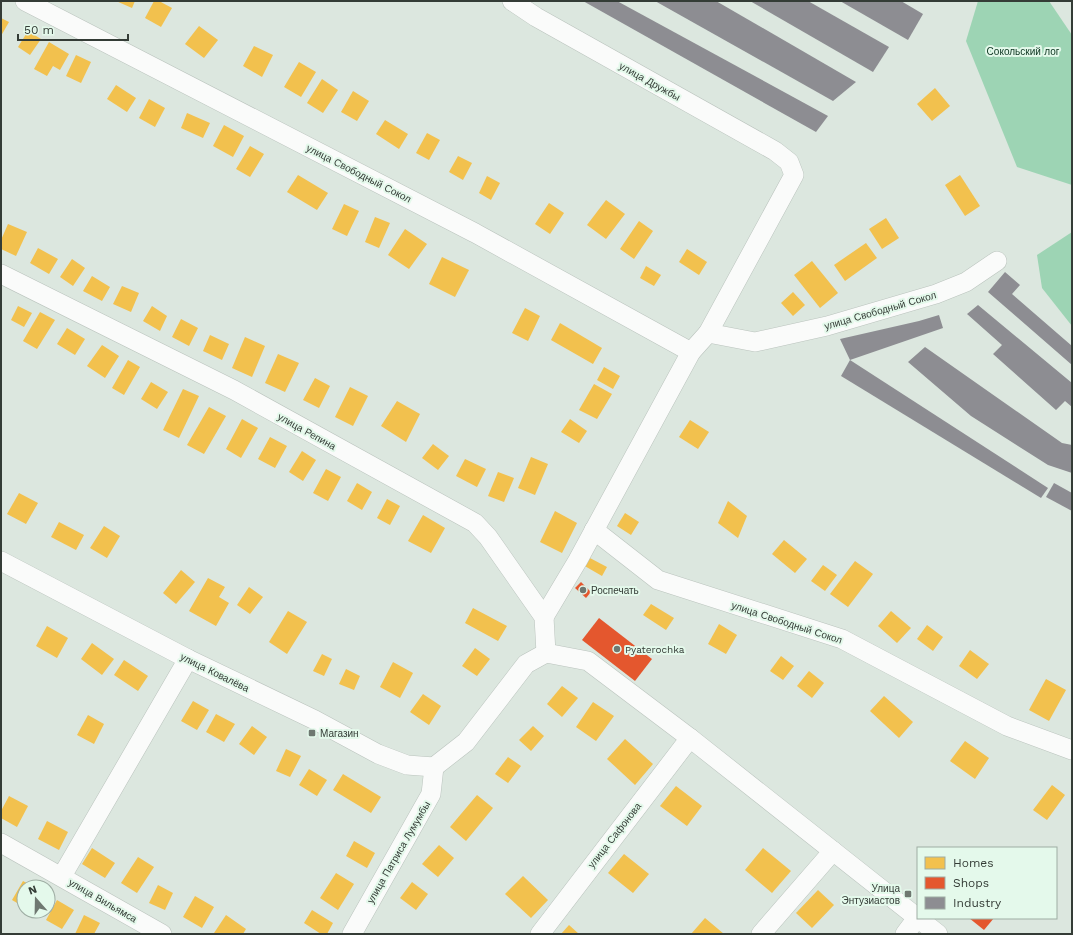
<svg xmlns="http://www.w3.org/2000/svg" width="1073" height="935" viewBox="0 0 1073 935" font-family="'Work Sans',sans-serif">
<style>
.forest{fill:#9dd4b4}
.homes{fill:#f2c14e}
.shops{fill:#e4572e}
.industry{fill:#8d8d92}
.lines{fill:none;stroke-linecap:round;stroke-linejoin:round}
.minor-casing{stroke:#bac3bd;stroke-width:20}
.minor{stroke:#fafbfa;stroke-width:19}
.poi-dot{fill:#6f7871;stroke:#e4f9eb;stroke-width:1.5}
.labels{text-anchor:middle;stroke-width:4;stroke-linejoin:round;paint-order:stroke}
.park-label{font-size:10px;fill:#0b331f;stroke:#e4f9eb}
.street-label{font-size:10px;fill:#343c36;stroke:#e4f9eb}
.poi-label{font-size:10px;fill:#343c36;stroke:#e4f9eb;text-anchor:start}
</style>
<rect width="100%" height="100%" fill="#dce7df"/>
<g class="forest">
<polygon points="978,1 1049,1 1072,35 1072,185 1017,167 966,41"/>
<polygon points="1072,232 1072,326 1042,288 1037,255"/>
</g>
<g class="homes">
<polygon points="116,1 135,1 132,8"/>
<polygon points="154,1 159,1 172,8 161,27 145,18"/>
<polygon points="1,18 9,22 1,36"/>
<polygon points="199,26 218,40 204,58 185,44"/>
<polygon points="28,31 41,39 30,55 18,47"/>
<polygon points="49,42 69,54 60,70 53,66 47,76 34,69"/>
<polygon points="254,46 273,55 262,77 243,66"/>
<polygon points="76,55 91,62 81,83 66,76"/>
<polygon points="299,62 316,72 301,97 284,87"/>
<polygon points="322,79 338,90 323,113 307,103"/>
<polygon points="116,85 136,98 127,112 107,99"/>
<polygon points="935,88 950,106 932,121 917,104"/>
<polygon points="353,91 369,101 357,121 341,112"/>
<polygon points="149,99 165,108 155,127 139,118"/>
<polygon points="187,113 210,123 203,138 181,128"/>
<polygon points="385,120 408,134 399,149 376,134"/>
<polygon points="224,125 244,136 233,157 213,146"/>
<polygon points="427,133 440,140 429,160 416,153"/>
<polygon points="250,146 264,154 250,177 236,169"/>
<polygon points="458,156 472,163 463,180 449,172"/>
<polygon points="298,175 328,193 317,210 287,192"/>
<polygon points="960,175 980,206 965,216 945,185"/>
<polygon points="487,176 500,183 491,200 479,193"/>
<polygon points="606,200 625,214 606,239 587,225"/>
<polygon points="549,203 564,213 550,234 535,224"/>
<polygon points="344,204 359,211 347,236 332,229"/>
<polygon points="375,217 390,223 379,248 365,242"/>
<polygon points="886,218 899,238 882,249 869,229"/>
<polygon points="639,221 653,231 634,259 620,249"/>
<polygon points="8,224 27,232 16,256 1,249 1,240"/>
<polygon points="405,229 427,244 409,269 388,255"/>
<polygon points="866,243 877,258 845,281 834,265"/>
<polygon points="38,248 58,259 49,274 30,263"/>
<polygon points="687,249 707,262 699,275 679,262"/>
<polygon points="442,257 469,270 455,297 429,284"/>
<polygon points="72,259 85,268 73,286 60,277"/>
<polygon points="812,261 838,293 820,308 794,275"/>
<polygon points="646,266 661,275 654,286 640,278"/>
<polygon points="92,276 110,287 102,301 83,291"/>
<polygon points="122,286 139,293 131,312 113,304"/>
<polygon points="793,292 805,305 793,316 781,303"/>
<polygon points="18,306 32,313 24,327 11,320"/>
<polygon points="152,306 167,316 160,331 143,321"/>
<polygon points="525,308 540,316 528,341 512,333"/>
<polygon points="40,312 55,320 37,349 23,341"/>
<polygon points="181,319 198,328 189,346 172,337"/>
<polygon points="560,323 602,348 593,364 551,340"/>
<polygon points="67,328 85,339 75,355 57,344"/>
<polygon points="210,335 229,344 222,360 203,351"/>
<polygon points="245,337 265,346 252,377 232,368"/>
<polygon points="102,345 119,356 105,378 87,366"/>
<polygon points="278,354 299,363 285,392 265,383"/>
<polygon points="128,360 140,367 124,395 112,388"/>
<polygon points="604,367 620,376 613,389 597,380"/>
<polygon points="315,378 330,386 319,408 303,400"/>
<polygon points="151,382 168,392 157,409 141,399"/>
<polygon points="594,384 612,394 597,419 579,410"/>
<polygon points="350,387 368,396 353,426 335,417"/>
<polygon points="183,389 199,396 179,438 163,430"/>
<polygon points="397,401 420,414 406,442 381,426"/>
<polygon points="209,407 226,416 204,454 187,445"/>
<polygon points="242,419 258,428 241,458 226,449"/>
<polygon points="570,419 587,431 579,443 561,432"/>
<polygon points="690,420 709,432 698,449 679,437"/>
<polygon points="270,437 287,446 275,468 258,459"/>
<polygon points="433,444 449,456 438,470 422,458"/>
<polygon points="302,451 316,460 303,481 289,472"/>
<polygon points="531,457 548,464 535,495 518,488"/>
<polygon points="465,459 486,469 477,487 456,476"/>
<polygon points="326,469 341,477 328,501 313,493"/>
<polygon points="498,472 514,478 504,502 488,496"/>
<polygon points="357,483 372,492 362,510 347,501"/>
<polygon points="19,493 38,503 26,524 7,514"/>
<polygon points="387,499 400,506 390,525 377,518"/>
<polygon points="728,501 747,516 738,538 718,523"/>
<polygon points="555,511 577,523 562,553 540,542"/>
<polygon points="625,513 639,522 631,535 617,526"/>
<polygon points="423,515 445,528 431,553 408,541"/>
<polygon points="59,522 84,535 76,550 51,537"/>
<polygon points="104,526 120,536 107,558 90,548"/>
<polygon points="784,540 807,559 795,573 772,554"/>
<polygon points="588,557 607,567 602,576 583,565"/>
<polygon points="855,561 873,574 848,607 830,594"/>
<polygon points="823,565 837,575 825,591 811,581"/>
<polygon points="181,570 195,582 176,604 163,593"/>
<polygon points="208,578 225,587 219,597 229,603 216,626 189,611"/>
<polygon points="249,587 263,597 250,614 237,605"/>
<polygon points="651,604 674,618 666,630 643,615"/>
<polygon points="473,608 507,626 498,641 465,623"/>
<polygon points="288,611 307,622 287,654 269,642"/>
<polygon points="891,611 911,628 897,643 878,626"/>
<polygon points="719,624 737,635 726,654 708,644"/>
<polygon points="927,625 943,637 933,651 917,639"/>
<polygon points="47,626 68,638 57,658 36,646"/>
<polygon points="92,643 114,659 102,675 81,659"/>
<polygon points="475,648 490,659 477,676 462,666"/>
<polygon points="970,650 989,664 977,679 959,666"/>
<polygon points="322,654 332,659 324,676 313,671"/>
<polygon points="781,656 794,666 783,680 770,671"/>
<polygon points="124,660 148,676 138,691 114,675"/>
<polygon points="393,662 413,673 400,698 380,687"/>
<polygon points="346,669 360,676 354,690 339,684"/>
<polygon points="809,671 824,683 812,698 797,686"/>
<polygon points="1046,679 1066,690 1049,721 1029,710"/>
<polygon points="562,686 578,698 562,717 547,704"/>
<polygon points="423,694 441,706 429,725 410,712"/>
<polygon points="884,696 913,722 899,738 870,711"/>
<polygon points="193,701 209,710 197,730 181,721"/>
<polygon points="593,702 614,716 596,741 576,727"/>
<polygon points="216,714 235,724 224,742 206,732"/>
<polygon points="88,715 104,724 94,744 77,735"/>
<polygon points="252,726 267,737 254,755 239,744"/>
<polygon points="533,726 544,736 531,751 519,740"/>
<polygon points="625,739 653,764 635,785 607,759"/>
<polygon points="965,741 989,758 975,779 950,761"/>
<polygon points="286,749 301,756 290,777 276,771"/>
<polygon points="508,757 521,766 508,783 495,774"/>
<polygon points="309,769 327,780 317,796 299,785"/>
<polygon points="343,774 381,797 371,813 333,790"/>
<polygon points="1052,785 1065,795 1047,820 1033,810"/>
<polygon points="676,786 702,806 687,826 660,806"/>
<polygon points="477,795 493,808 466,841 450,827"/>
<polygon points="9,796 28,806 17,827 1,818 1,811"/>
<polygon points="47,821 68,832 59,850 38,839"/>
<polygon points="354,841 375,853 367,868 346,856"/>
<polygon points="439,845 454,858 438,877 422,864"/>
<polygon points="92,848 115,863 105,878 82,864"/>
<polygon points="763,848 791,871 772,893 745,870"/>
<polygon points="624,854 649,874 633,893 608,873"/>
<polygon points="138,857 154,867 137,893 121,883"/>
<polygon points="336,873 354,884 338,910 320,898"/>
<polygon points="523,876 548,900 531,918 505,894"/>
<polygon points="23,881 34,887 24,887 24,907 12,900"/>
<polygon points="412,882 428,894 416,910 400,898"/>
<polygon points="158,885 173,893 165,910 149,903"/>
<polygon points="818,890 834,905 812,928 796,913"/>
<polygon points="195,896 214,907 202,928 183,917"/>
<polygon points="57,900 74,910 62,929 46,920"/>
<polygon points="312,910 333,923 327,934 321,934 304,923"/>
<polygon points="84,915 100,923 94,934 75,934"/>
<polygon points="226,915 246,929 243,934 214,933"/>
<polygon points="705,918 724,934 691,934"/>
<polygon points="569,925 579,934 561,934"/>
</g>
<g class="shops">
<polygon points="581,582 591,592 586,598 575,588"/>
<polygon points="599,618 652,659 635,681 582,640"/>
<polygon points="969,918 994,918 984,930"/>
</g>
<g class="industry">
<polygon points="583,1 617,1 828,116 816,132"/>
<polygon points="655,1 716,1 856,82 833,101"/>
<polygon points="750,1 808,1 889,47 873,72"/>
<polygon points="840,1 901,1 923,14 908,40"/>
<polygon points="1005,272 1020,285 1012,294 1072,346 1072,365 988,292"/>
<polygon points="978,305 1072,383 1072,407 1065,401 1056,410 993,354 1002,345 967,314"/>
<polygon points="939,315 943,328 850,360 840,339 919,321"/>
<polygon points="925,347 1062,443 1072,445 1072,473 1048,465 971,416 908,362"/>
<polygon points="850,360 1048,488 1041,498 841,376"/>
<polygon points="1054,483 1072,493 1072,511 1046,497"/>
</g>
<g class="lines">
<defs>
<g id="minor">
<polyline points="25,1 475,233 691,352"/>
<polyline points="512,1 536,17 775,151 789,162 794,175 708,333 691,352 578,560 544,617"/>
<polyline points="1,274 234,390 475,523 488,537 544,617 546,653"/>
<polyline points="708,333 755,342 827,326 936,294 966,282 997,261"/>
<polyline points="594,530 658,580 842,639 1007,726 1072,750"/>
<polyline points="1,561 188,659 315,720 378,754 407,765 434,767"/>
<polyline points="434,767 466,742 526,664 546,653 588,661 690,738 938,934"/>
<polyline points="1,843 162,934"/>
<polyline points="62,876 188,659"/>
<polyline points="352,934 431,794 434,767"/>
<polyline points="540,934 690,738"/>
<polyline points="761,934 833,851"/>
<polyline points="905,934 917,918"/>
</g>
</defs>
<use href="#minor" class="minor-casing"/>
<use href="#minor" class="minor"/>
</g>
<g class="poi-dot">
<circle cx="583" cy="590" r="4"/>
<circle cx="617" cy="649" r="4"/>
<rect x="308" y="729" width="8" height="8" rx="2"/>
<rect x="904" y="890" width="8" height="8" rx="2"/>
</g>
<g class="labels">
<g class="park-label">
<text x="1023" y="55">Сокольский лог</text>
</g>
<g class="street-label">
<text transform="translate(650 81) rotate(29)" y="4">улица Дружбы</text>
<text transform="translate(359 173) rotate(27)" y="4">улица Свободный Сокол</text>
<text transform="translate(880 310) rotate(-16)" y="4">улица Свободный Сокол</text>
<text transform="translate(307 431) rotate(29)" y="4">улица Репина</text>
<text transform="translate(787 622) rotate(18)" y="4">улица Свободный Сокол</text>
<text transform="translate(215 672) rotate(26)" y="4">улица Ковалёва</text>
<text transform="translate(614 835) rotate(-52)" y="4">улица Сафонова</text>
<text transform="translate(398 852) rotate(-60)" y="4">улица Патриса Лумумбы</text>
<text transform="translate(103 900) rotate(30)" y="4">улица Вильямса</text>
</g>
<g class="poi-label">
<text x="591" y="594">Роспечать</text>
<text x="625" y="653">Pyaterochka</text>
<text x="320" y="737">Магазин</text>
<text x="900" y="892" text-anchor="end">Улица<tspan x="900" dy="12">Энтузиастов</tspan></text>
</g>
</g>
<rect width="1073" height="935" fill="none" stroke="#343c36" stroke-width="4"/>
<rect x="917" y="847" width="140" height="72" fill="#e4f9eb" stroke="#9eada3"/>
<rect x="925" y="857" width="20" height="12" fill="#f2c14e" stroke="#9eada3"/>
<text x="953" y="867" font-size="12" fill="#343c36">Homes</text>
<rect x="925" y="877" width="20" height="12" fill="#e4572e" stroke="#9eada3"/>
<text x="953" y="887" font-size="12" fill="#343c36">Shops</text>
<rect x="925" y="897" width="20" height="12" fill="#8d8d92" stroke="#9eada3"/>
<text x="953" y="907" font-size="12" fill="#343c36">Industry</text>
<g transform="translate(36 899) rotate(340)"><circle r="19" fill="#e4f9eb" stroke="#9eada3"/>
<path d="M0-3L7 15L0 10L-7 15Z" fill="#6f7871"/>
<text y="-6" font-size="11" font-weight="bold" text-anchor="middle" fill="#343c36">N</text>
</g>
<path d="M18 34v6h110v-6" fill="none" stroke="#343c36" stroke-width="2"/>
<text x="24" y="34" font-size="12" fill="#343c36" stroke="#e4f9eb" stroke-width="3" paint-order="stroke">50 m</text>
</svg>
